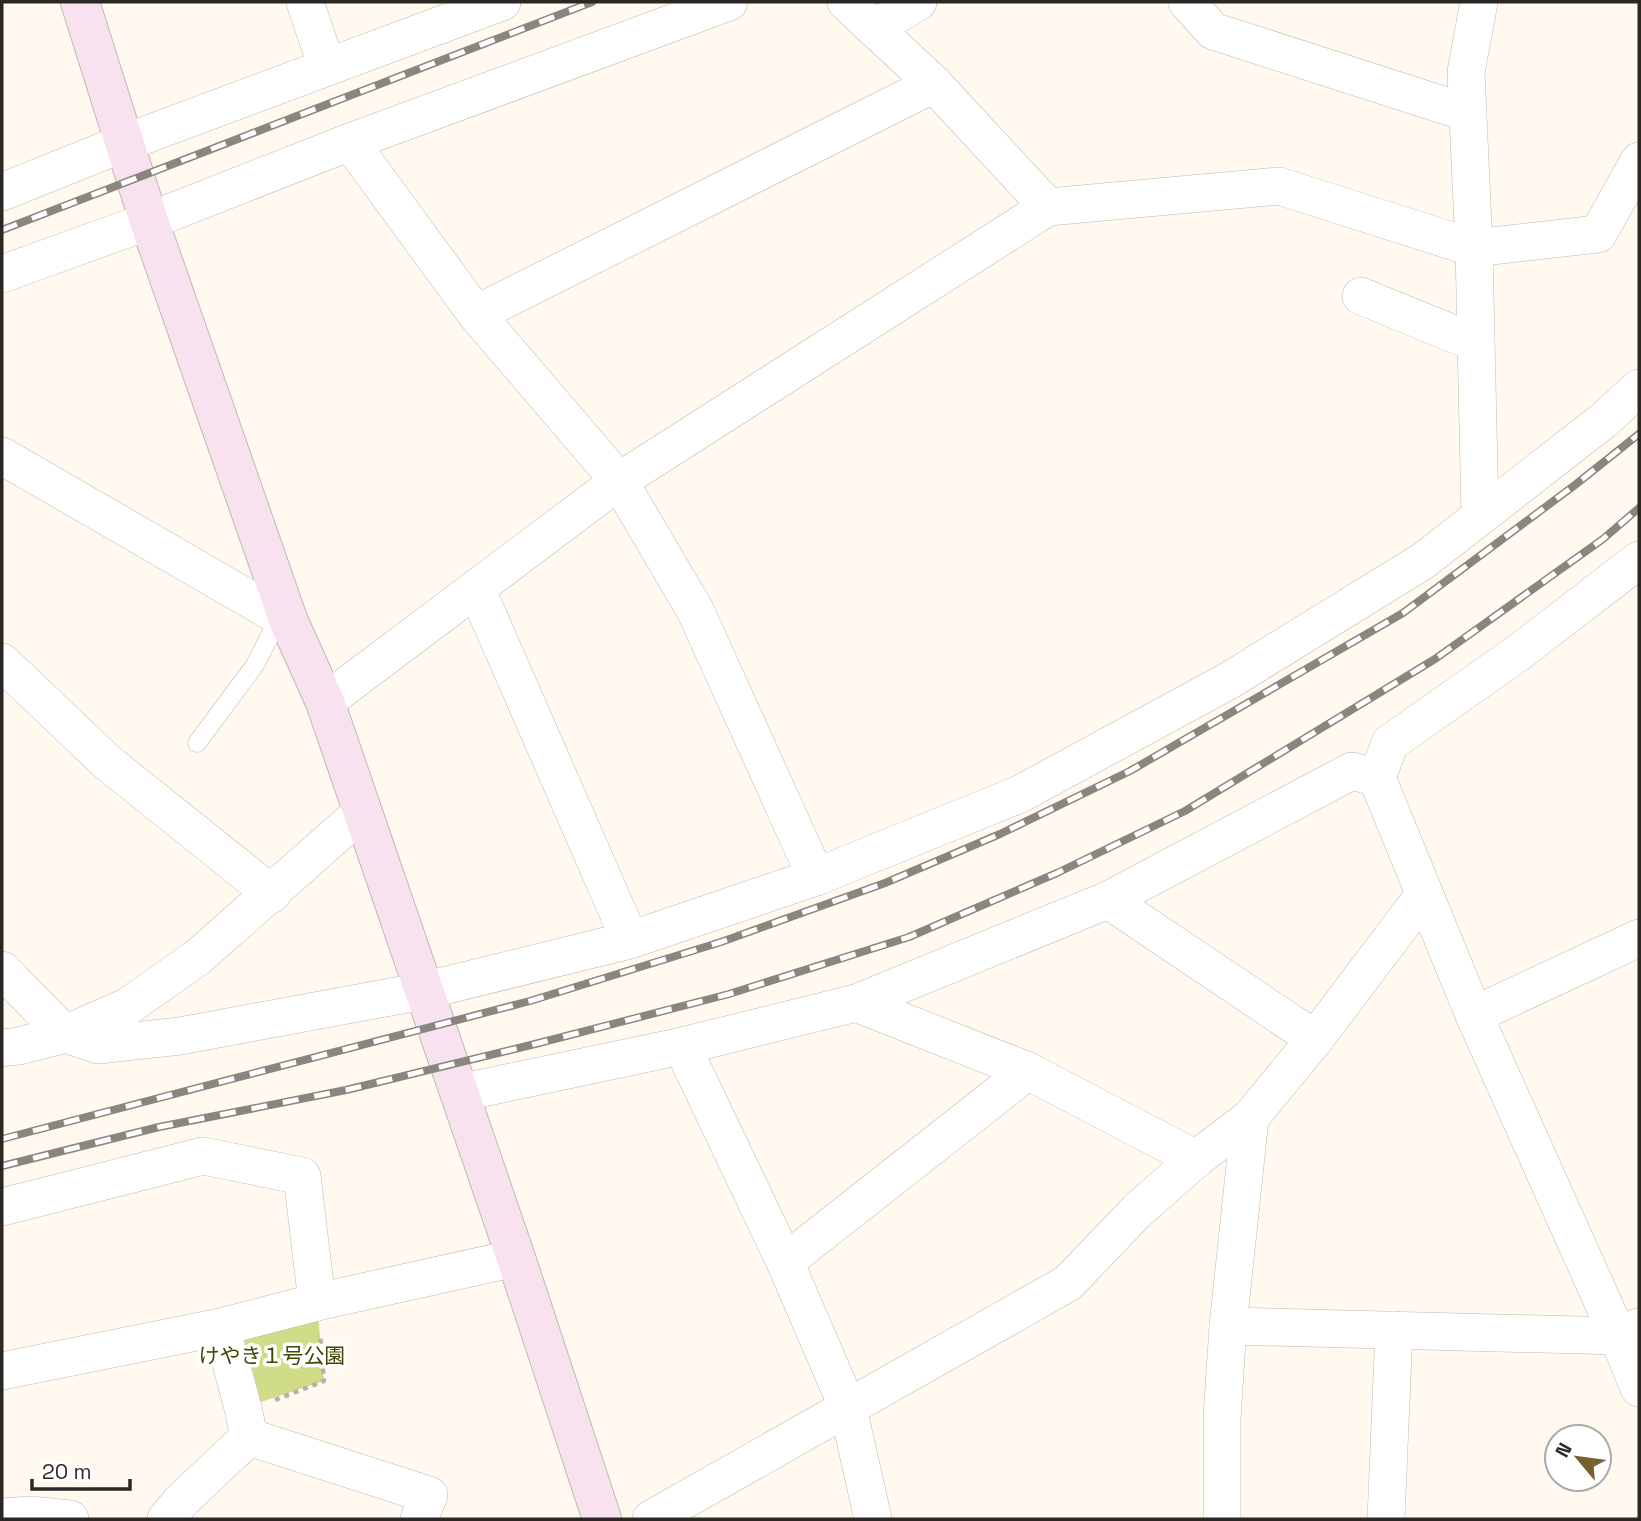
<svg xmlns="http://www.w3.org/2000/svg" width="1641" height="1521" viewBox="0 0 1641 1521" font-family="'Space Grotesk','Noto Sans JP',sans-serif">
<style>
.green{fill:#d0dc88}
.lines{fill:none;stroke-linecap:round;stroke-linejoin:round}
.lane-casing{stroke:#c0b9af;stroke-width:19}
.street-casing{stroke:#c0b9af;stroke-width:38}
.secondary-casing{stroke:#c0b9af;stroke-width:40}
.path{stroke:#b6b1aa;stroke-width:4.5;stroke-dasharray:5 5;stroke-linecap:butt}
.lane{stroke:#fff;stroke-width:18}
.street{stroke:#fff;stroke-width:37}
.secondary{stroke:#f9e2ef;stroke-width:38}
.rail-casing{stroke:#8a857f;stroke-width:8}
.rail{stroke:#fff;stroke-width:5;stroke-dasharray:16;stroke-linecap:butt}
.labels{text-anchor:middle;stroke-width:7;stroke-linejoin:round;paint-order:stroke}
.park-label{font-size:21px;fill:#404602;stroke:#fff}
</style>
<rect width="100%" height="100%" fill="#fff9f0"/>
<polygon class="green" points="317,1302 324,1381 243,1408 221,1327"/>
<g class="lines">
<defs>
<polyline id="lane" points="197,743 255,665 280,616"/>
<g id="street">
<polyline points="305,2 327,67"/>
<polyline points="846,2 934,84 1048,207 1279,186 1474,248 1598,234 1639,161"/>
<polyline points="1187,2 1213,31 1468,113"/>
<polyline points="1479,2 1466,72 1474,248 1480,516"/>
<polyline points="874,28 918,2"/>
<polyline points="350,142 476,314 619,481 695,610 816,877"/>
<polyline points="2,192 124,143 502,2"/>
<polyline points="2,274 149,221 350,142 729,2"/>
<polyline points="1361,296 1476,343"/>
<polyline points="476,314 934,84"/>
<polyline points="2,456 289,622"/>
<polyline points="1639,560 1518,653 1390,743 1377,778 1474,1015 1618,1336 1639,1388"/>
<polyline points="476,588 630,940"/>
<polyline points="2,662 107,762 272,894"/>
<polyline points="325,702 619,481 1048,207"/>
<polyline points="2,970 65,1034 98,1045 180,1036 423,991 630,940 816,877 1020,794 1230,680 1423,561 1604,420 1639,388"/>
<polyline points="856,1003 1028,1071 1196,1159"/>
<polyline points="1474,1015 1639,938"/>
<polyline points="1315,1039 1108,900 1352,771 1377,778"/>
<polyline points="682,1046 785,1262 848,1408 873,1519"/>
<polyline points="2,1048 19,1046 65,1034 127,1007 198,957 362,812"/>
<polyline points="459,1093 682,1046 856,1003 1108,900"/>
<polyline points="2,1207 203,1156 302,1176 317,1302"/>
<polyline points="785,1262 1028,1071"/>
<polyline points="1228,1326 1618,1336 1638,1327"/>
<polyline points="221,1327 243,1408 249,1437 429,1495 419,1519"/>
<polyline points="2,1371 221,1327 317,1302 516,1258"/>
<polyline points="2,1517 30,1515 70,1519"/>
<polyline points="166,1519 181,1501 249,1437"/>
<polyline points="651,1519 1068,1283 1137,1211 1196,1159 1250,1118 1315,1039 1424,895"/>
<polyline points="1222,1519 1222,1418 1228,1326 1250,1118"/>
<polyline points="1386,1519 1394,1330"/>
</g>
<polyline id="secondary" points="80,2 149,221 289,622 325,702 516,1258 602,1519"/>
</defs>
<use href="#lane" class="lane-casing"/>
<use href="#street" class="street-casing"/>
<use href="#secondary" class="secondary-casing"/>
<polyline class="path" points="275,1400 324,1381 320,1334"/>
<use href="#lane" class="lane"/>
<use href="#street" class="street"/>
<use href="#secondary" class="secondary"/>
<defs>
<g id="rail">
<polyline points="2,230 592,2"/>
<polyline points="2,1139 530,1001 721,942 885,883 1000,834 1130,771 1403,613 1575,485 1639,434"/>
<polyline points="2,1166 159,1127 346,1090 535,1044 729,994 909,937 1057,873 1185,811 1435,659 1603,539 1639,508"/>
</g>
</defs>
<use href="#rail" class="rail-casing"/>
<use href="#rail" class="rail"/>
</g>
<g class="labels">
<g class="park-label">
<text x="272" y="1363">けやき１号公園</text>
</g>
</g>
<rect width="1641" height="1521" fill="none" stroke="#2b2824" stroke-width="7"/>
<g transform="translate(1578 1458) rotate(299)"><circle r="33" fill="#ffffff" stroke="#aaa9a7" stroke-width="2"/>
<path d="M0-5L12 26L0 18L-12 26Z" fill="#796031"/>
<text y="-10" font-size="19" font-weight="bold" text-anchor="middle" fill="#2b2824">N</text>
</g>
<path d="M32 1479v10h98v-10" fill="none" stroke="#2b2824" stroke-width="3.5"/>
<text x="42" y="1479" font-size="21" fill="#2b2824" stroke="#ffffff" stroke-width="5" paint-order="stroke">20 m</text>
</svg>
